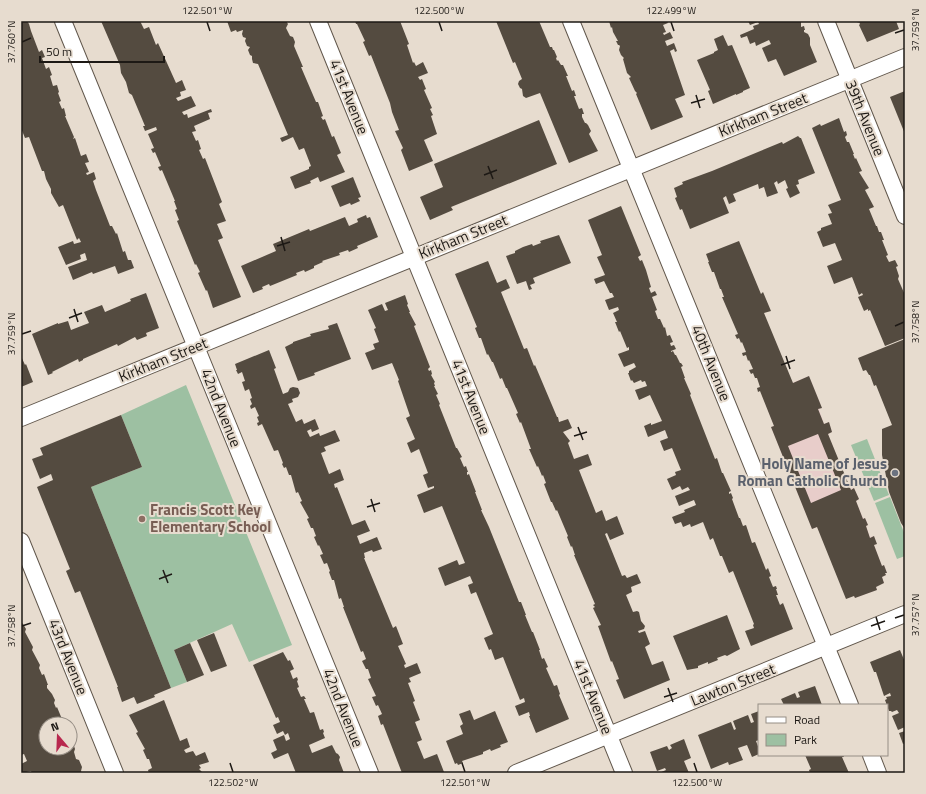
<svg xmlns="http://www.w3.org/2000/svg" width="926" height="794" viewBox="0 0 926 794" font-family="'Titillium Web',sans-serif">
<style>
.education{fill:#e8cdca}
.green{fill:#9dc0a2}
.building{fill:#544b40;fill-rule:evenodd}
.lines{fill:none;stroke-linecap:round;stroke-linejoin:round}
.street-casing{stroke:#61574c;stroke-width:18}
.street{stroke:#fff;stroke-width:16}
.ticks{fill:none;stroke:#1d1915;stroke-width:1.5}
.worship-dot{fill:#6b7280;stroke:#e7dccf;stroke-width:1.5}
.education-dot{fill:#8d6e63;stroke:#e7dccf;stroke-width:1.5}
.labels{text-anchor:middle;stroke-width:4;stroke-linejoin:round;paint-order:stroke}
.street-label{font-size:15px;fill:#1d1915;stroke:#e7dccf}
.worship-label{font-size:15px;font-weight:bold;fill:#5b616d;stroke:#e7dccf;text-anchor:end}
.education-label{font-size:15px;font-weight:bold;fill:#785e54;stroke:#e7dccf;text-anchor:start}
.neatline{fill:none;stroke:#1d1915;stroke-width:1.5}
.ticks-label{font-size:10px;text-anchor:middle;fill:#1d1915}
</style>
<rect width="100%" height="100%" fill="#e7dccf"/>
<polygon class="education" points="809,376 822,408 819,409 824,424 829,422 832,432 828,434 850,489 854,488 859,499 856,501 863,518 865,518 868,525 866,526 870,537 874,536 874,545 882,566 884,565 887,573 885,573 886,575 882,577 884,583 876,586 877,590 855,598 817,527 812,529 771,427 774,426 762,395"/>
<g class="green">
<polygon points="186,385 292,645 249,662 232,624 174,650 187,682 171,688 91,487 142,467 121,415"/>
<polygon points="867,439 889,495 874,501 851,445"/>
<polygon points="890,497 905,535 905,556 897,559 875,503"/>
</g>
<g class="building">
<polygon points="21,21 27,21 29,24 31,31 39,52 42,50 45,57 42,58 46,69 49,67 52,75 50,76 53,86 57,85 59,92 58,93 61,101 59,102 62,109 64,108 66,116 65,116 74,137 73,139 75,138 81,156 86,154 89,162 85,163 89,172 86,173 87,175 94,172 96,179 93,181 96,190 110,226 112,226 116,234 117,233 123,252 125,251 128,260 131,260 134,268 118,274 115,266 93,274 92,272 73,280 68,267 87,260 85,253 80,255 81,259 66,265 58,247 73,241 74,244 81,242 79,238 77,240 63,205 59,207 51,193 51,189 46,179 44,171 42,171 29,137 25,138 21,128"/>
<polygon points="101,21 140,21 144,29 149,27 156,45 158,43 176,83 182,80 186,90 180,92 181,96 176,98 178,101 191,96 196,106 182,112 184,115 187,114 188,118 211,109 212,112 208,113 210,119 194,126 196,131 192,132 196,141 198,140 201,149 199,150 203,159 205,158 222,202 219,204 226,221 217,224 223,238 218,240 241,297 213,308 207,290 206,291 198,273 200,272 196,264 195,265 177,221 179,220 175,210 177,209 174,201 175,201 162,170 160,171 158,167 161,166 155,152 153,153 151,149 154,148 148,134 157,130 156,127 145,131 143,126 145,126 132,95 129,93 126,82 121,73 120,65"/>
<polygon points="227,21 286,21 288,24 286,28 290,36 293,37 295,42 294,46 303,67 301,67 316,102 318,102 323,116 321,117 323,120 325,119 332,137 334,136 341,153 337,155 345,172 320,182 318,177 310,181 311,183 295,189 290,177 309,169 309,167 311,166 304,148 299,150 293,137 282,142 280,138 288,135 258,64 253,63 252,59 252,56 250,55 248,50 250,47 247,46 245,41 246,38 243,37 242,34 243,30 237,32 236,30 231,32"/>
<polygon points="355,21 400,21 409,44 407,45 413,63 414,62 416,66 423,62 428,73 418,77 420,80 422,79 426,89 424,90 432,108 430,109 433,115 431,116 437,134 424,140 433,161 409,171 401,150 403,148 395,131 399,130 392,112 390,103 371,55 369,56 363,42 365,41 357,24 356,24"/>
<polygon points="496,21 539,21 550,47 552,47 553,50 554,50 557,57 556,58 557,61 558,60 561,65 563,65 568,76 566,76 572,91 574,90 576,96 574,96 579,109 582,108 584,114 582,114 582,117 585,123 586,123 588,125 591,131 589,134 598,151 569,163 540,93 526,98 523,96 522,89 520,88 518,84 519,81 522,79 515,62 513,63"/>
<polygon points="609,21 667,21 668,23 663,25 666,32 663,33 664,35 670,32 673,38 665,41 667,46 674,43 677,51 675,52 674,49 670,51 685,95 675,99 683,117 651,130 636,94 637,93 635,91 629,78 631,77 627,73 623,59 624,58 621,55 619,50 620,46 619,45 618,45 616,41 618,41 613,32 612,27 611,28"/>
<polygon points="748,21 801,21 801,27 804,26 805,30 804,30 804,32 808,34 810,38 810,45 817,62 784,76 776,59 768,62 762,48 771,44 769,40 756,46 755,42 750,44 747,36 741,38 740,35 754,29 753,26 759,24 758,22 750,25"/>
<polygon points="857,21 896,21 899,29 867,42 859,25 860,24 859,22 858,23"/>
<polygon points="723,35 728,46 732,45 750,88 743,91 743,92 736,95 736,94 713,104 708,91 710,90 697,60 714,53 714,52 718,50 714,39"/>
<polygon points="905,91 905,134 890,97"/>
<polygon points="839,118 844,132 846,131 847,135 845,137 847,142 849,142 854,154 853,154 855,159 856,158 862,171 859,172 869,188 865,190 874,207 869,209 876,226 877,226 879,232 881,232 884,240 882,240 888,255 886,256 889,262 895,260 898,266 896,267 899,276 898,279 905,295 905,338 885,346 870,310 868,311 868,309 864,311 858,297 863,295 862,293 859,295 852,277 834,284 827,266 842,260 835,243 823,247 817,232 821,230 821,228 832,224 828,214 832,213 828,205 841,200 812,128 820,124 821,126"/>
<polygon points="539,120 557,164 451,207 453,210 430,220 420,197 443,187 434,164"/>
<polygon points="798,136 800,138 801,138 815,173 798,180 799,184 796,185 800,193 790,198 786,189 788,188 785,180 778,184 777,181 774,183 778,193 767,197 764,187 759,189 758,184 733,194 736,201 729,204 726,196 723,198 729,213 690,229 682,209 680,210 675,198 677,197 674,188 683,184 682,182 712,171 782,142 783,144"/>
<polygon points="353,177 361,197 358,198 360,201 351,205 350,203 340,207 331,186"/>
<polygon points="621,206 641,255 638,257 640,261 642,260 646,270 651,287 649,288 651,293 655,291 657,295 652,297 657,310 655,311 658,319 660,319 664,328 665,327 667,336 670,335 673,342 670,343 671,346 674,345 676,349 671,351 671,352 673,351 675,355 676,355 680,363 681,363 683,366 681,367 685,378 684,378 691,394 690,395 715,459 717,458 722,473 723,473 731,491 729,492 729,494 731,493 733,498 732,499 739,518 740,518 743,526 746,525 752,543 755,542 766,570 768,568 771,576 769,577 773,587 776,586 777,589 776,589 778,595 776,595 780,605 783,603 793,629 751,646 745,631 754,628 753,625 754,624 733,571 729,573 722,556 720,556 713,538 710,540 703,522 691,527 690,524 683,527 681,522 675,524 672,517 685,512 684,510 696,505 694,500 679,506 675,496 690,490 688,487 682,490 680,486 672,490 667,479 676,475 675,472 681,470 672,448 664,451 660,441 668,438 665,430 648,437 644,426 651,423 651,425 662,421 650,395 639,400 635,390 647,386 645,381 642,382 641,380 634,383 632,380 631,381 628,373 629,373 629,371 636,367 634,363 624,367 618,354 629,350 629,347 627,348 620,331 619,332 615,322 617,322 613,313 619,310 618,307 609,310 605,300 614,297 612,293 610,293 604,281 596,284 594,279 605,275 597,257 602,255 588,220"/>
<polygon points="366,215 367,218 370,217 378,237 357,246 358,248 349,252 348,250 339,253 340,255 322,261 323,262 314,266 314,268 305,272 304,270 296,273 297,275 270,286 269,284 262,287 263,289 253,293 241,266 276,251 273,244 309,229 310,231 345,217 349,226 358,222 357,219"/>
<polygon points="559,235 571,263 533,278 535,283 530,285 532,289 529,290 526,281 517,284 506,256 515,253 515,251 523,247 532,244 533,246 541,243 540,241"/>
<path d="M739,241L761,294L763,292L771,311L764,313L793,383L809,376L822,408L818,409L824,424L829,422L832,432L828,434L851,490L854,488L859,499L856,501L863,519L865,518L868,525L866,526L870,538L874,536L877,544L874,545L882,566L884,565L887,573H885L886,575L882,577L884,583L876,587L877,590L855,598L854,596L846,599L817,527L812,529L771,427L774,426L760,391L758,392L757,388L760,387L757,378H755L753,373L751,374L749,370L753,369L749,360L748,361L746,355L743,356L742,353L746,352L742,342L741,343L739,338L737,339L735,335L738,334L722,297H724L721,289H720L714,272H712L708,262H709L706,254ZM818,434L841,490L811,503L788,446Z"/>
<polygon points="488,261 497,283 506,279 510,288 501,292 524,349 527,348 534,366 535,365 557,417 558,417 559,422 568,419 572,428 563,432 570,441 568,443 574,459 588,454 592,465 579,470 596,513 602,510 606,521 617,516 624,534 610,540 607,533 605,534 622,576 625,575 627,578 637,574 641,583 631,587 632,592 626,595 633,612 637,611 639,612 641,621 645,626 644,629 638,631 639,633 645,631 650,644 645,647 652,665 663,661 670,680 624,699 616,680 619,679 612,661 611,662 598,626 601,625 593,608 595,607 593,605 595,604 574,555 575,555 572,546 571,547 567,537 568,536 557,510 556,511 552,502 551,502 544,484 546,483 543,475 542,476 538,466 537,467 529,449 531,449 521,422 520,423 516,414 518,413 507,388 506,388 502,378 500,379 493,362 492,362 488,354 487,355 481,338 479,338 475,328 477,327 455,274"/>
<polygon points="146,293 159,328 146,333 147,336 137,340 135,337 118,346 117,344 83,359 83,360 79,362 78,359 52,372 53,373 48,375 32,334 58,323 58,324 68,321 71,330 89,323 84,312 102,305 105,312 131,301 130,299"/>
<polygon points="405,295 408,304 407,305 410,312 409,312 416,325 414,326 430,367 428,369 429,371 431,370 432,374 431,375 435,382 434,383 435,386 434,386 438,394 436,395 440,404 439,405 456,448 457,448 462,457 460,458 464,467 466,466 468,472 467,472 467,475 469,474 476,492 475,492 482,510 481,510 489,527 519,602 521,602 526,615 525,615 532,632 533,632 540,650 539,650 542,659 544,658 548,667 546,668 554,686 557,685 560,694 559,695 569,719 536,733 529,716 530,716 529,712 519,716 515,706 525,702 524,698 520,700 503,657 495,660 491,649 489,650 484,638 493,634 476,592 471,594 468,585 473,583 470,576 445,586 438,568 457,560 459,565 465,563 442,506 424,513 417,495 434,488 434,486 428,488 423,475 428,473 419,449 411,453 407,443 415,439 406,418 410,416 398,381 399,380 392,363 372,370 365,353 375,349 373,344 379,342 374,329 376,328 368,310 382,304 385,311 388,310 385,303"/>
<polygon points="337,323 351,359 314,373 315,375 298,381 285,347 293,343 293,342 311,336 310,334 329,329 328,326"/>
<polygon points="905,339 905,529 901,523 889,492 882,455 882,429 892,425 876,385 874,386 870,375 869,375 866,370 863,371 858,358"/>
<polygon points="269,350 276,368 274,369 283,394 288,392 290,388 293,387 298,388 300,393 298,397 292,399 293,402 288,404 296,422 302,419 304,424 315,419 319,429 312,432 311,429 307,431 310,437 319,433 320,436 335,430 340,441 324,447 326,451 321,453 329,474 340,469 344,480 334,484 335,488 337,487 352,525 365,520 370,531 357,536 360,544 377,537 382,549 373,552 372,550 364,553 365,558 364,558 393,628 396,626 403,644 398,646 406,664 404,665 405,668 417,663 421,673 409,678 411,682 408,683 415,701 413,702 420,720 415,722 422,740 417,742 424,759 437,754 444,772 402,773 383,724 381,725 378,716 382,714 378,705 376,706 372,697 376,696 368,679 371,678 368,669 366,669 362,661 366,659 363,651 361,652 343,607 344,607 341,598 339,599 334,580 332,580 329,572 330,571 327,563 324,564 320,555 323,554 319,545 318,546 314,537 316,536 313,528 311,528 307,519 309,518 300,502 302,501 298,492 296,493 291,475 289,475 286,467 284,468 282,464 283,463 278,450 274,451 262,424 258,426 257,423 259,422 257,417 259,416 255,407 251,409 250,406 252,404 250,399 252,398 249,389 245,391 242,382 245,381 242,372 238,374 236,370 237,370 235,364"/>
<polygon points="21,356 25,365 26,364 33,382 21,387"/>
<polygon points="121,415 142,467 91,487 171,688 154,695 155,697 137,704 134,697 122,702 117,687 118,687 80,591 75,593 66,571 70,569 37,487 53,480 51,474 40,479 32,459 43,455 40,448"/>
<polygon points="727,615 740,649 727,656 725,655 717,658 718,660 708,664 708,662 698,666 698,668 687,670 673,636"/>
<polygon points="21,622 23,624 26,629 25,632 33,647 32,650 40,665 39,668 42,675 44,674 48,685 47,685 47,688 52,694 55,700 54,703 56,708 57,707 64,724 46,724 46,748 70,748 70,742 73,743 75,749 74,752 76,759 79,760 82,767 81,771 82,773 32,773 31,771 21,773 21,764 27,761 24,754 21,755"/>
<polygon points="214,633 227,666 211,672 197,640"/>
<polygon points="190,643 204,675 187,682 174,650"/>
<polygon points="900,650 905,662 905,727 898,730 892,716 899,713 897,710 892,712 891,711 889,711 885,700 887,699 886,697 891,696 890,693 884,696 876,672 874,672 870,662"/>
<polygon points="283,652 288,661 290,660 294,669 290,671 293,679 297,677 298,680 297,681 299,687 297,688 301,697 304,696 306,699 304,699 310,713 314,712 320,730 323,729 324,732 323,733 325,738 309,745 312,753 332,745 336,753 338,754 340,757 339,760 344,773 296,773 288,753 274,759 271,753 277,750 273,740 284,735 286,741 290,739 288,733 285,735 283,731 277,734 273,725 280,722 278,717 276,718 253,665"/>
<polygon points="815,686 822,705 784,705 781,699 795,693 797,698 800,697 798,692"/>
<polygon points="164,700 180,741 187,738 190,747 184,750 186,753 193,751 196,756 205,752 209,762 199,765 201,768 199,769 203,773 149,773 148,770 152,768 149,759 147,759 143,750 145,749 136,733 138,732 129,715"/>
<polygon points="470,710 474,720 495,711 508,742 500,745 501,747 491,751 490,749 483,752 483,754 462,761 463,763 458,765 457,763 455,764 446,741 463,734 460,726 463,724 459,714"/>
<polygon points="759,711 759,740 756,741 759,749 759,754 752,757 747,745 738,748 743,760 729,765 728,762 711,769 698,735 731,722 734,730 736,729 733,721 748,715 751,723 754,722 751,714"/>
<polygon points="905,731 905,743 903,744 899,733"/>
<polygon points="684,739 691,758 684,761 689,773 659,773 666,770 665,768 657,771 650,752 667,746 669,750 672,748 670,745"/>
<polygon points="805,755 843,755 844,757 842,757 849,773 810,773 809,770 811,769"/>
</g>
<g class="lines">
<defs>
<g id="street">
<polyline points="63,21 370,773"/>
<polyline points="318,21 624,773"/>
<polyline points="571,21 850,705"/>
<polyline points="826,21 905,216"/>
<polyline points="21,418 905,57"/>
<polyline points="21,541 115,773"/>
<polyline points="871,755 878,773"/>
<polyline points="516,773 905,614"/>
</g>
</defs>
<use href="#street" class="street-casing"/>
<use href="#street" class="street"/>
</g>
<path class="ticks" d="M207,22L210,31M439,22L442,31M671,22L674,31M895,33L904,30M22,42L31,38M696,95L700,108M691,103L705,99M488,166L493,179M484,175L497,170M281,237L285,251M277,246L290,242M74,309L78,322M69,318L82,313M895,326L904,322M22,334L31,331M786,356L790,369M781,365L795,360M578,427L583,440M574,436L587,432M371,499L375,512M367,507L380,503M163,570L168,583M159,579L172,574M876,617L880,630M895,618L904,615M22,626L31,623M871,626L885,621M668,688L673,702M664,697L677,693M230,763L233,772M462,763L465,772M694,763L697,772"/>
<circle class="worship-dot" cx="895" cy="473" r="4"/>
<circle class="education-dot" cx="142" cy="519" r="4"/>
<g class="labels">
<g class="street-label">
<text transform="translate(349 97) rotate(68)" y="5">41st Avenue</text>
<text transform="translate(763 115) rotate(-22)" y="5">Kirkham Street</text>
<text transform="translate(865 118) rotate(68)" y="5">39th Avenue</text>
<text transform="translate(463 237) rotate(-22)" y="5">Kirkham Street</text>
<text transform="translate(163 360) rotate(-22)" y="5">Kirkham Street</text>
<text transform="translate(711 363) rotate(68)" y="5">40th Avenue</text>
<text transform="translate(471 397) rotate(68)" y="5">41st Avenue</text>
<text transform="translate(221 408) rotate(68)" y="5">42nd Avenue</text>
<text transform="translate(68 657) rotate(68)" y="5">43rd Avenue</text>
<text transform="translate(733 685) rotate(-22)" y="5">Lawton Street</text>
<text transform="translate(593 697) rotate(68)" y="5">41st Avenue</text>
<text transform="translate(343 708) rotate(68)" y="5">42nd Avenue</text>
</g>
<g class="worship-label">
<text x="887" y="469">Holy Name of Jesus<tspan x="887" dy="17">Roman Catholic Church</tspan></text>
</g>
<g class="education-label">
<text x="150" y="515">Francis Scott Key<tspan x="150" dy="17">Elementary School</tspan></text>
</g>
</g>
<rect width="926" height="794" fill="none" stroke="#e7dccf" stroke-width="44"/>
<rect x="758" y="704" width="130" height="52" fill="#e7dccf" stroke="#968e85"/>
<rect x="766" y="717" width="20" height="6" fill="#ffffff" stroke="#968e85"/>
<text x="794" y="724" font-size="12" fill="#1d1915">Road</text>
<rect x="766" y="734" width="20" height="12" fill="#9dc0a2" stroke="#968e85"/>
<text x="794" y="744" font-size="12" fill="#1d1915">Park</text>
<g transform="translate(58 736) rotate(341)"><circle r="19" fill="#e7dccf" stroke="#968e85"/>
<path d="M0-3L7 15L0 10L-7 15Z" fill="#b8284e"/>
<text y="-6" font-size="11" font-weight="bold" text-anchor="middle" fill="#1d1915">N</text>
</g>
<path d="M40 56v6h124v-6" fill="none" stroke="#1d1915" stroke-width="2"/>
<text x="46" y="56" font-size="12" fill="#1d1915" stroke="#e7dccf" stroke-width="3" paint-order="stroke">50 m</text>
<rect x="22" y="22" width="882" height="750" class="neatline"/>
<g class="ticks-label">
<text x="207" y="14">122.501°W</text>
<text x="439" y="14">122.500°W</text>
<text x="671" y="14">122.499°W</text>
<text transform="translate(915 30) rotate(-90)" y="4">37.759°N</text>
<text transform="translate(11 42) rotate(-90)" y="4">37.760°N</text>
<text transform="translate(915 322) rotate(-90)" y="4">37.758°N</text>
<text transform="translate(11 334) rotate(-90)" y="4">37.759°N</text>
<text transform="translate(915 615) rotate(-90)" y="4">37.757°N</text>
<text transform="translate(11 626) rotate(-90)" y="4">37.758°N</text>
<text x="233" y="786">122.502°W</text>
<text x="465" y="786">122.501°W</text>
<text x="697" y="786">122.500°W</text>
</g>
</svg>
